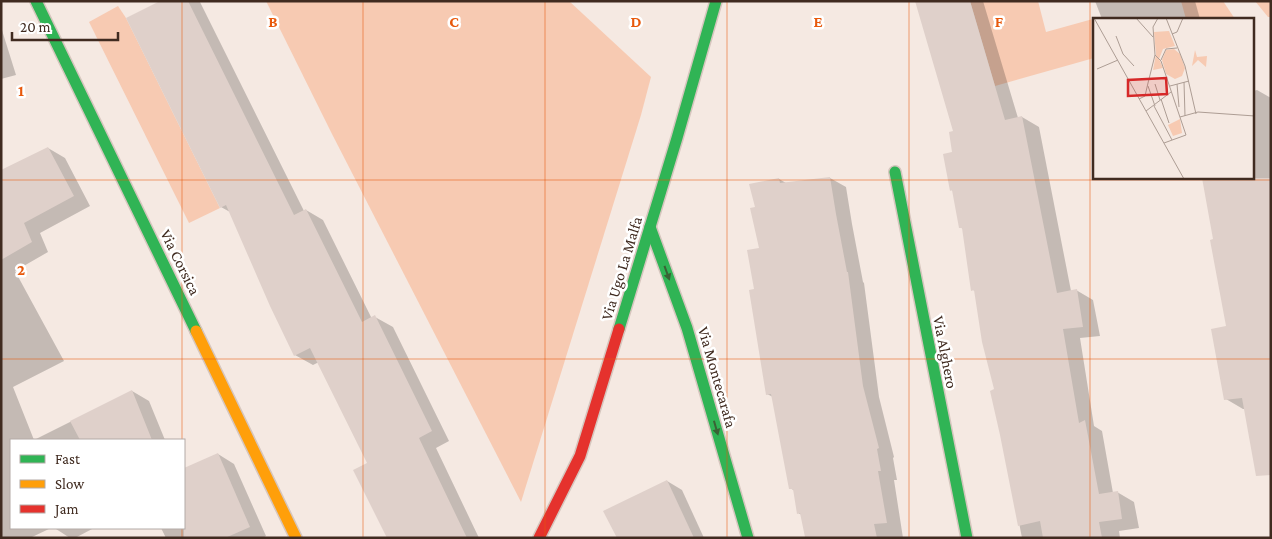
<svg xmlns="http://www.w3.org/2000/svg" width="1272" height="539" viewBox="0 0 1272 539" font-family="'Crimson Pro',serif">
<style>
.green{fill:#f7cab2}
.shadow{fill:#0003}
.building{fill:#dfd0ca}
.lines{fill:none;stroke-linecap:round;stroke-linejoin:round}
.fast-casing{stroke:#d6c6be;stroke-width:14}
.slow-casing{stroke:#d6c6be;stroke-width:14}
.jam-casing{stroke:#d6c6be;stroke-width:14}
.fast{stroke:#30b455;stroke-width:11}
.slow{stroke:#ff9f0a;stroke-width:11}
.jam{stroke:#e5322d;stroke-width:11}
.oneway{fill:#3a6235}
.grid{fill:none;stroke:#e8590c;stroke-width:1;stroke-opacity:0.55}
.labels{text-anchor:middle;stroke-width:5;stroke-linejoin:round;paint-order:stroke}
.street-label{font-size:16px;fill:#402b20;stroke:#fff}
.inset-road{fill:none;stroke:#ad9d94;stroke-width:1}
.view{fill:#d62828;fill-opacity:0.15;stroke:#d62828;stroke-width:2.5}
.inset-edge{fill:none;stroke:#402b20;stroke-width:2.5}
.grid-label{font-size:16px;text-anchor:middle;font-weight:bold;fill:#e8590c;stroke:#fff;stroke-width:5;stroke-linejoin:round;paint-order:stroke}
</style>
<rect width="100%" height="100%" fill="#f5e9e2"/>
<g class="green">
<polygon points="266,1 569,1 651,77 641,115 521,502 332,134"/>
<polygon points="970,1 1038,1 1046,32 1100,17 1100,19 1094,19 1094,58 995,86"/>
<polygon points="1181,1 1223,1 1235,19 1186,19"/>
<polygon points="1255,1 1271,1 1271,17 1268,17"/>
<polygon points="118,6 126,18 220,208 189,223 89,22"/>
</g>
<g class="shadow">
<polygon points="163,1 200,2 304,211 306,210 323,220 372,319 375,317 393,327 449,441 436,448 479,538 388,538 369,464 319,362 313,365 295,355 230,212 221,207"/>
<polygon points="916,1 983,1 1018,118 1022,117 1039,127 1071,291 1076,290 1093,300 1100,336 1080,338 1094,426 1102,431 1113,493 1117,492 1134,502 1139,528 1119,531 1120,538 1022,538 1002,435 995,390 975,291 973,290 963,229 960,227 954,191 951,190 954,132"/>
<polygon points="1095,1 1195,1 1200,19 1102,19"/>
<polygon points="1,27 16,75 1,79"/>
<polygon points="1257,90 1271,98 1271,449 1245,409 1243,409 1226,399 1228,327 1215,240 1203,178 1253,178 1253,91"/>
<polygon points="48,148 65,158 90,206 40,233 48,252 15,271 64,361 13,387 34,440 132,391 149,401 165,440 11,440 11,528 51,528 30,538 1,538 1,171"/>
<polygon points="830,178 846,187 852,224 863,282 864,283 879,397 894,457 893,458 897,480 894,480 903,538 807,538 802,515 798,513 795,491 790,488 773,397 767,394 756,290 760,249 756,208 779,179 786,183"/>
<polygon points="218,454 234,464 266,536 263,538 166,538 161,528 184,528 184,469"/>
<polygon points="667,481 682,490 704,538 618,538"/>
<polygon points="55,528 94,528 75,538 70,538 56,529"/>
</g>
<g class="building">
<polygon points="160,1 188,1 294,215 306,209 362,322 375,315 432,431 419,438 467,538 387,538 353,470 367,463 310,348 294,356 270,306 226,205 220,208 126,18"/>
<polygon points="915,1 970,1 1005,120 1022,116 1057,293 1077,289 1083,327 1063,329 1079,423 1085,420 1099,494 1118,491 1122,519 1099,522 1102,538 1043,538 1040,521 1018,526 1000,435 990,391 994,389 982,342 974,290 971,291 962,228 959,228 952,190 950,191 943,154 952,152 949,132 953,131"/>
<polygon points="48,147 74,196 24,223 32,242 1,260 1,170"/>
<polygon points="830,177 836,214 847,272 848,272 863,386 879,448 877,449 881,471 878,471 887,523 874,524 877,538 805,537 800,513 797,514 793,489 789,489 771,394 766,395 749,290 754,289 747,250 759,248 750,208 755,207 749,184 779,178 780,183"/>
<polygon points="1202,178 1271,178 1271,475 1256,476 1242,398 1224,400 1211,329 1226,326 1210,240 1213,239"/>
<polygon points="132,390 152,440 80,440 70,421"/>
<polygon points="218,453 250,527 225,538 184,538 184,468"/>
<polygon points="667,480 694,538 617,538 603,511"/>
</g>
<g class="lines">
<defs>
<g id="fast">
<polyline points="36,1 196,331"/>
<polyline points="895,172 967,538"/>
<polyline points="650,227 687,328 748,538"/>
<polyline points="619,329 677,138 716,1"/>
</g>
<polyline id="slow" points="196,331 296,538"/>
<polyline id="jam" points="539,538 580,456 619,329"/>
</defs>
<use href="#fast" class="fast-casing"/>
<use href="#slow" class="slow-casing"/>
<use href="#jam" class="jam-casing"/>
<use href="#fast" class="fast"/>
<use href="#slow" class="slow"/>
<use href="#jam" class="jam"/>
</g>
<defs><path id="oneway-solid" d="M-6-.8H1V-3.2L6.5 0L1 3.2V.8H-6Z" transform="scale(1.25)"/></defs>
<g class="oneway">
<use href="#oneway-solid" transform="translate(667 273) rotate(70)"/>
<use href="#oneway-solid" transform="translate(716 428) rotate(74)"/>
</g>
<path class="grid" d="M182,1V440M363,1V538M545,1V538M727,1V538M909,1V538M1090,1V538M1,180H1271M1,359H1271M182,528V538"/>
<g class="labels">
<g class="street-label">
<text transform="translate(181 262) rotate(64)" y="6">Via Corsica</text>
<text transform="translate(621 268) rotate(-73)" y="6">Via Ugo La Malfa</text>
<text transform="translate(946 352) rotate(79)" y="6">Via Alghero</text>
<text transform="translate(718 377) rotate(74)" y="6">Via Montecarafa</text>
</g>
</g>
<g transform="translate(1093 18)">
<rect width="161" height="161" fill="#f5e9e2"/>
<path d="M76,13L82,28L70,31L66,41L70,50L60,52L63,36L61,14ZM81,31L87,36L92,50L89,58L82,61L73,56L69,42L73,32ZM102,32L104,39L114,38L113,49L105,42L99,48ZM87,101L89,115L80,118L75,107Z" fill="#f7cab2"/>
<path class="inset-road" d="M1,0L91,161M43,0L60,19M73,0L92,48L103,96M79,16L84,14L90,0M23,18L30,36L41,48M62,37L68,43L93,117L71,125M68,42L73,31L84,30M4,51L25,42M91,64L92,98M62,66L67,82M84,66L86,89M55,68L62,88M77,68L96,63M46,81L52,78L55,65L62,37L60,9L65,0M68,81L76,105M61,88L79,122M53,93L78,74M87,99L105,94L162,98"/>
<path class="view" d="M73,60L74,76L35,78V62Z"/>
<rect width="161" height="161" class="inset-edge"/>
</g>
<g class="grid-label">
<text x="273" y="27">B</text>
<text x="454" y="27">C</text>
<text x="636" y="27">D</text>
<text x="818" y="27">E</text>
<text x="999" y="27">F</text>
<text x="21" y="96">1</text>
<text x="21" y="275">2</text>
</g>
<rect width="1272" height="539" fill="none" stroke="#402b20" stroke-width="5"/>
<rect x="10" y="439" width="175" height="90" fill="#ffffff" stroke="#b3aaa6"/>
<rect x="20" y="455" width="25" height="8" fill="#30b455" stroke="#b3aaa6"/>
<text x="55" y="464" font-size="15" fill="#402b20">Fast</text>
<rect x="20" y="480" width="25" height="8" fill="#ff9f0a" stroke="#b3aaa6"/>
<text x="55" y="489" font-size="15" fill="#402b20">Slow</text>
<rect x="20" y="505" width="25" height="8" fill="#e5322d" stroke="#b3aaa6"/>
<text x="55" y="514" font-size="15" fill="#402b20">Jam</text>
<path d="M12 32v8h106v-8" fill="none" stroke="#402b20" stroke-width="2.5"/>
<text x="20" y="32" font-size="15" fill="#402b20" stroke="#ffffff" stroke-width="4" paint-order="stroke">20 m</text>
</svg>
